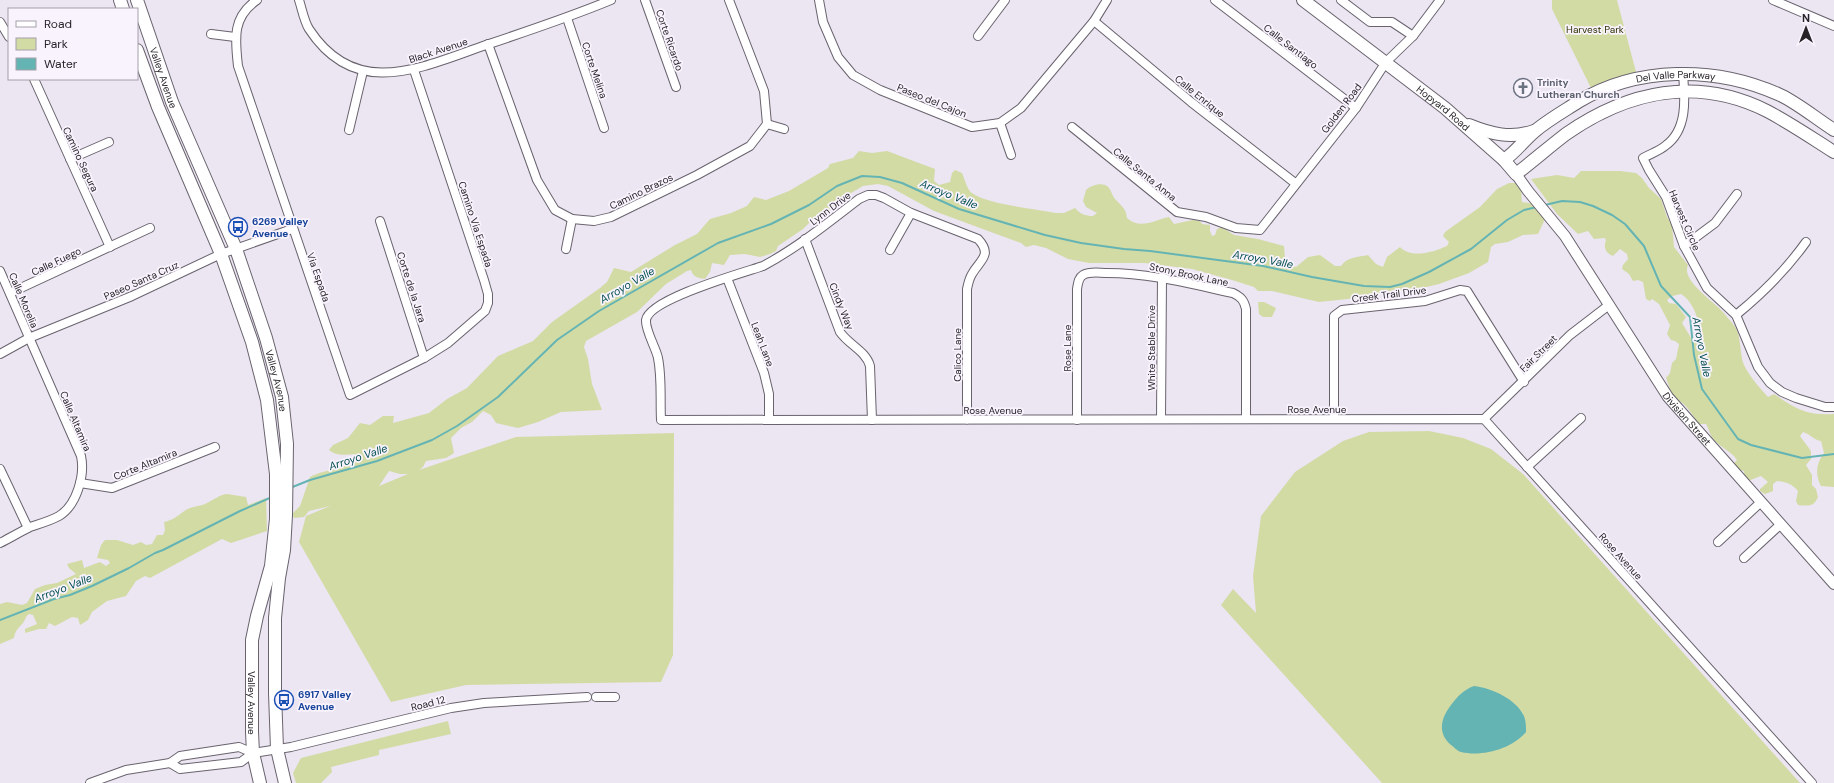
<svg xmlns="http://www.w3.org/2000/svg" width="1834" height="783" viewBox="0 0 1834 783" font-family="'DM Sans',sans-serif">
<style>
.green{fill:#d3dba5;fill-rule:evenodd}
.water{fill:#65b4b4}
.lines{fill:none;stroke-linecap:round;stroke-linejoin:round}
.stream{stroke:#65b4b4;stroke-width:2}
.minor-casing{stroke:#69636e;stroke-width:10}
.tertiary-casing{stroke:#69636e;stroke-width:12}
.secondary-casing{stroke:#69636e;stroke-width:14}
.minor{stroke:#fff;stroke-width:8}
.tertiary{stroke:#fff;stroke-width:10}
.secondary{stroke:#fff;stroke-width:12}
.labels{text-anchor:middle;stroke-width:3.5;stroke-linejoin:round;paint-order:stroke}
.park-label{font-size:10px;fill:#2f3204;stroke:#f9f3fe}
.street-label{font-size:10px;fill:#272429;stroke:#f9f3fe}
.worship-label{font-size:10px;font-weight:bold;fill:#5b616d;stroke:#f9f3fe;text-anchor:start}
.transit-label{font-size:10px;font-weight:bold;fill:#164399;stroke:#f9f3fe;text-anchor:start}
.water-label{font-size:11px;font-style:italic;fill:#014e4e;stroke:#f9f3fe}
</style>
<rect width="100%" height="100%" fill="#ece5f2"/>
<g class="green">
<polygon points="1552,0 1617,0 1636,72 1591,88 1552,9"/>
<path d="M859,151L872,153L887,151L935,169L934,181L939,185L950,182L952,173L955,170L962,173C964,178 966,185 969,190C979,204 1038,209 1056,213H1064L1075,208C1080,214 1085,216 1093,216L1097,213L1086,207L1083,201L1086,190C1091,185 1104,181 1109,188C1112,192 1112,196 1116,200C1122,207 1126,208 1127,218C1140,230 1155,220 1169,217L1174,224L1193,220L1200,221L1202,224L1210,225V231L1212,236L1215,235L1217,229L1222,227L1234,235L1258,239L1284,246L1285,258L1291,266L1296,267L1308,257L1320,255L1335,266H1341C1347,257 1358,257 1368,255L1376,264L1383,267L1387,257L1400,247C1411,259 1434,252 1447,246L1449,242L1443,236L1445,232L1480,207L1497,189L1509,183H1517L1521,188L1522,202L1534,204L1545,219L1538,234L1523,235L1508,242L1495,244L1491,247L1488,262L1469,273L1439,284L1409,291L1393,290L1376,296L1319,302L1272,291H1258L1254,287L1232,280L1192,269L1145,263H1089L1068,259L1046,248L1034,245L1026,247L1021,243L934,211L888,186L878,184L863,186L846,196L830,210L814,218L803,229L778,246L776,251L770,254L760,257L745,254L730,255L724,265L712,263L710,272L705,279C698,278 693,277 691,270L687,271L666,284L637,312L586,341L584,347L588,359L592,384L602,410L561,412L538,422L518,428L496,423L491,415L483,411L472,422L461,428L451,438L454,453L446,458L426,461L423,467L419,470L516,437L674,433L673,655L661,682L466,685L391,702L299,542L306,516L330,506L309,511L304,517L294,518L292,514L300,506L310,477C324,469 341,471 354,460L355,454C346,455 336,456 329,450L333,445L348,438L360,423L370,425L383,416H394L393,423L429,413L447,399L467,388L498,356L533,341L552,322L600,288L607,282L614,268L631,272L675,245L697,234L710,219L731,213L747,206L754,197L766,200L789,191L828,168L830,164L853,158ZM389,471L400,474H408L379,486Z"/>
<path d="M1581,171H1620L1636,173L1642,178L1649,188L1661,199L1667,217L1672,225L1674,247L1688,265C1681,279 1710,299 1719,308C1724,313 1728,318 1733,324C1742,334 1739,352 1744,365C1750,377 1759,387 1768,397L1774,394C1795,408 1807,416 1834,414V487L1821,486C1815,475 1816,463 1824,453L1821,441C1814,440 1810,434 1803,432L1800,436L1811,451V459L1806,465L1812,475V485L1816,489L1818,497C1814,507 1808,506 1798,505L1796,501L1798,491C1792,484 1786,482 1777,481L1773,484V491L1765,494L1760,491V489L1768,482L1761,476L1745,482L1744,471L1740,470L1738,475L1731,466L1737,460C1731,451 1720,447 1713,439C1710,435 1709,429 1706,424H1699C1692,416 1688,405 1679,401L1675,405L1669,392L1670,389L1666,378L1670,373L1672,363L1676,359L1679,344L1675,341L1671,340L1667,334L1670,325L1659,304L1652,299L1650,301L1646,299L1643,282L1638,280L1633,281L1629,274L1622,269L1623,265L1628,259L1627,254L1620,249L1613,256C1606,253 1603,248 1606,240L1605,238L1594,239L1588,231L1578,234L1557,214L1531,179L1557,175L1574,178ZM1681,294C1695,303 1700,323 1700,338L1696,342L1693,341L1682,323L1686,317L1676,304L1669,303L1667,300L1672,296Z"/>
<polygon points="1258,302 1264,302 1276,308 1272,317 1263,317 1259,314"/>
<polygon points="1429,431 1463,438 1491,449 1523,474 1800,783 1382,783 1221,605 1233,589 1256,613 1253,576 1261,516 1295,472 1343,441 1369,432"/>
<path d="M227,494L246,497L248,505L266,498L267,531L231,543L222,539L150,578L145,576L136,581L126,596L107,601L92,612L88,620L80,625L78,618L72,617L55,626L49,623L46,629H39L25,633V629L37,624L33,615L29,614C25,617 26,619 23,623C19,628 15,630 14,638L0,644V604L7,602L22,605L27,603L35,589L45,585L57,583L76,574L69,568L67,564L82,560L84,568L100,562L106,566L110,563L108,560L97,558L101,545L105,540H117L133,545L141,542L146,545L152,544L157,535H163L165,530L164,522C173,520 176,517 183,512C190,506 200,507 207,503C215,499 219,495 227,494Z"/>
<polygon points="448,721 451,734 379,750 379,755 331,767 332,772 321,783 296,783 293,773 301,758"/>
</g>
<path class="water" d="M1474,686C1492,688 1516,699 1524,716C1526,721 1526,727 1526,732C1512,749 1482,757 1461,752C1457,751 1454,747 1451,745C1437,733 1441,718 1451,705C1458,696 1463,690 1474,686Z"/>
<g class="lines">
<g class="stream">
<polyline points="1545,205 1562,201 1580,202 1593,206 1612,215 1625,224 1644,246 1661,286 1690,317 1694,355 1702,389 1738,439 1751,445 1802,458 1834,454"/>
<polyline points="290,488 310,480 377,461 432,440 457,426 498,397 557,340 599,311 718,243 771,224 809,205 837,186 862,176 880,177 902,183 959,209 1045,235 1081,243 1124,249 1150,251 1263,266 1312,277 1364,286 1390,287 1402,284 1429,272 1471,249 1507,220 1524,210 1537,207"/>
<polyline points="0,620 54,599 70,595 92,586 129,568 155,553 163,550 240,511 272,497"/>
</g>
<defs>
<g id="minor">
<path d="M257,0C232,17 235,39 238,66L350,395L424,358L448,343L485,311L488,303V294L484,280L414,70"/>
<path d="M299,0C302,9 304,21 309,29C356,101 422,67 486,45C528,31 570,17 611,0"/>
<polyline points="645,0 676,87"/>
<polyline points="819,0 823,22 838,57 853,75 880,90 972,127 1000,123 1021,108 1094,21 1107,0"/>
<polyline points="1215,0 1356,108"/>
<polyline points="1341,0 1370,22 1392,22 1413,36"/>
<polyline points="1773,0 1834,26"/>
<polyline points="567,18 604,128"/>
<polyline points="1094,21 1191,102 1295,183"/>
<polyline points="0,22 9,37"/>
<polyline points="211,34 235,37"/>
<polyline points="978,36 1005,0"/>
<polyline points="488,44 537,180 555,210 572,219 594,221 611,217 697,175 750,146 767,124 764,91 729,0"/>
<path d="M1683,74C1685,98 1688,130 1665,146C1659,151 1650,154 1643,158L1649,170L1666,197L1684,246L1707,288L1736,315L1758,367L1770,383L1782,392L1796,398L1825,407H1834"/>
<polyline points="34,79 110,247"/>
<polyline points="1000,123 1011,155"/>
<polyline points="767,124 784,129"/>
<polyline points="1072,127 1177,212 1206,217 1236,228 1260,230 1356,108 1386,62 1413,36 1440,0"/>
<polyline points="349,130 363,71"/>
<polyline points="70,159 109,142"/>
<polyline points="380,221 424,358"/>
<path d="M805,239L840,332C849,345 866,351 870,366L872,420"/>
<polyline points="1684,246 1715,223 1737,194"/>
<polyline points="566,249 572,219"/>
<polyline points="890,250 911,213"/>
<path d="M0,271L81,456C85,475 77,505 59,516C50,521 39,524 30,527C20,532 10,538 0,543"/>
<polyline points="727,278 764,373 769,394 769,420"/>
<polyline points="10,293 150,228"/>
<path d="M1736,315C1763,293 1786,270 1806,242"/>
<polyline points="0,354 29,338 132,296 221,254 292,229"/>
<polyline points="1161,419 1162,277"/>
<polyline points="1334,419 1334,316 1342,310 1425,301 1460,290 1467,291 1524,382"/>
<polyline points="1484,419 1570,335 1609,305"/>
<path d="M967,420V289C968,284 969,279 972,274C980,260 993,255 978,239L911,213L884,198L876,195H868L859,199C829,222 797,248 763,266C742,273 649,299 646,320C645,330 656,348 658,358C662,378 660,399 661,420C935,420 1210,419 1484,419L1812,783"/>
<path d="M1077,420V289C1078,284 1078,278 1083,275C1090,271 1099,273 1107,273C1150,273 1191,284 1233,293C1241,297 1244,300 1246,309V419"/>
<polyline points="1527,467 1581,418"/>
<polyline points="0,469 28,528"/>
<polyline points="80,483 112,488 215,447"/>
<polyline points="1718,542 1761,502"/>
<polyline points="1744,558 1781,524"/>
<polyline points="596,697 615,697"/>
<polyline points="170,763 180,769 241,762 253,753 291,747 451,708 484,703 587,697"/>
<polyline points="90,783 126,770 170,763 180,756 239,747 253,753"/>
</g>
<g id="tertiary">
<path id="s1" d="M1516,174L1528,191L1565,236L1668,397L1834,584"/>
</g>
<g id="secondary">
<polyline points="120,0 123,9"/>
<path id="s2" d="M137,0L172,102L236,249L266,338L282,397L287,444L286,515L284,550L279,578L275,618V693L277,749L285,783"/>
<path id="s3" d="M1303,0L1445,108L1504,160L1516,174C1533,161 1549,147 1566,134C1628,91 1697,76 1767,111C1790,123 1812,138 1834,152"/>
<path id="s4" d="M137,50L158,107L221,254L252,342L267,400L276,474V519L271,566L257,616L252,640V732L253,753L260,783"/>
<path d="M1469,125C1491,134 1511,139 1534,131"/>
<path id="s5" d="M1504,160C1516,152 1524,140 1535,131C1548,120 1564,111 1578,102C1637,66 1715,66 1778,94C1795,101 1818,120 1834,130"/>
</g>
</defs>
<use href="#minor" class="minor-casing"/>
<use href="#tertiary" class="tertiary-casing"/>
<use href="#secondary" class="secondary-casing"/>
<use href="#minor" class="minor"/>
<use href="#tertiary" class="tertiary"/>
<use href="#secondary" class="secondary"/>
</g>
<defs>
<symbol id="church-ring" viewBox="-11 -11 22 22"><circle r="9.5" fill="#f9f3fe" stroke="#6b7280" stroke-width="1.5"/><path d="M-1.2-6h2.4v3.5h3.3v2.4h-3.3V6h-2.4V-.1h-3.3v-2.4h3.3Z" fill="#6b7280"/></symbol>
<symbol id="bus-ring" viewBox="-11 -11 22 22"><circle r="9.5" fill="#f9f3fe" stroke="#1a4fb4" stroke-width="1.5"/><path d="M-5-6H5V4H4V6H2V4H-2V6H-4V4H-5ZM-3.5-4V0h7V-4ZM-3.5 1.2v1.5H-2V1.2ZM2 1.2v1.5H3.5V1.2Z" fill="#1a4fb4"/></symbol>
</defs>
<g fill-rule="evenodd">
<use href="#church-ring" x="1512" y="77" width="22" height="22"/>
<use href="#bus-ring" x="227" y="216" width="22" height="22"/>
<use href="#bus-ring" x="273" y="689" width="22" height="22"/>
</g>
<g class="labels">
<g class="park-label">
<text x="1595" y="33">Harvest Park</text>
</g>
<g class="street-label">
<text transform="translate(670 40) rotate(71)" y="4">Corte Ricardo</text>
<text transform="translate(1291 46) rotate(38)" y="4">Calle Santiago</text>
<text transform="translate(438 50) rotate(-18)" y="4">Black Avenue</text>
<text transform="translate(595 70) rotate(71)" y="4">Corte Melina</text>
<text dy="4" stroke="none"><textPath href="#s2" startOffset="82">Valley Avenue</textPath></text>
<text dy="4" stroke="none"><textPath href="#s5" startOffset="197">Del Valle Parkway</textPath></text>
<text transform="translate(1200 96) rotate(39)" y="4">Calle Enrique</text>
<text transform="translate(932 100) rotate(22)" y="4">Paseo del Cajon</text>
<text transform="translate(1341 108) rotate(-53)" y="4">Golden Road</text>
<text dy="4" stroke="none"><textPath href="#s3" startOffset="177">Hopyard Road</textPath></text>
<text transform="translate(81 159) rotate(65)" y="4">Camino Segura</text>
<text transform="translate(1145 174) rotate(39)" y="4">Calle Santa Anna</text>
<text transform="translate(641 191) rotate(-26)" y="4">Camino Brazos</text>
<text transform="translate(830 208) rotate(-37)" y="4">Lynn Drive</text>
<text transform="translate(1685 220) rotate(67)" y="4">Harvest Circle</text>
<text transform="translate(476 224) rotate(72)" y="4">Camino Via Espada</text>
<text transform="translate(56 261) rotate(-25)" y="4">Calle Fuego</text>
<text transform="translate(1189 274) rotate(12)" y="4">Stony Brook Lane</text>
<text transform="translate(319 277) rotate(71)" y="4">Via Espada</text>
<text transform="translate(141 280) rotate(-24)" y="4">Paseo Santa Cruz</text>
<text transform="translate(412 287) rotate(72)" y="4">Corte de la Jara</text>
<text transform="translate(1389 294) rotate(-7)" y="4">Creek Trail Drive</text>
<text transform="translate(24 300) rotate(67)" y="4">Calle Morelia</text>
<text transform="translate(842 306) rotate(68)" y="4">Cindy Way</text>
<text transform="translate(763 344) rotate(69)" y="4">Leah Lane</text>
<text transform="translate(1067 348) rotate(-90)" y="4">Rose Lane</text>
<text transform="translate(1151 348) rotate(-90)" y="4">White Stable Drive</text>
<text transform="translate(1538 353) rotate(-45)" y="4">Fair Street</text>
<text transform="translate(957 355) rotate(-90)" y="4">Calico Lane</text>
<text dy="4" stroke="none"><textPath href="#s2" startOffset="406">Valley Avenue</textPath></text>
<text x="1317" y="413">Rose Avenue</text>
<text x="993" y="414">Rose Avenue</text>
<text dy="4" stroke="none"><textPath href="#s1" startOffset="299">Division Street</textPath></text>
<text transform="translate(76 421) rotate(67)" y="4">Calle Altamira</text>
<text transform="translate(145 464) rotate(-22)" y="4">Corte Altamira</text>
<text transform="translate(1621 556) rotate(48)" y="4">Rose Avenue</text>
<text dy="4" stroke="none"><textPath href="#s4" startOffset="680">Valley Avenue</textPath></text>
<text transform="translate(428 703) rotate(-14)" y="4">Road 12</text>
</g>
<g class="worship-label">
<text x="1537" y="86">Trinity<tspan x="1537" dy="12">Lutheran Church</tspan></text>
</g>
<g class="transit-label">
<text x="252" y="225">6269 Valley<tspan x="252" dy="12">Avenue</tspan></text>
<text x="298" y="698">6917 Valley<tspan x="298" dy="12">Avenue</tspan></text>
</g>
<g class="water-label">
<text transform="translate(949 194) rotate(22)" y="4">Arroyo Valle</text>
<text transform="translate(1263 259) rotate(10)" y="4">Arroyo Valle</text>
<text transform="translate(627 285) rotate(-30)" y="4">Arroyo Valle</text>
<text transform="translate(1702 347) rotate(79)" y="4">Arroyo Valle</text>
<text transform="translate(358 457) rotate(-18)" y="4">Arroyo Valle</text>
<text transform="translate(63 588) rotate(-21)" y="4">Arroyo Valle</text>
</g>
</g>
<rect x="8" y="8" width="130" height="72" fill="#f9f3fe" stroke="#a5a0a9"/>
<rect x="16" y="21" width="20" height="6" fill="#ffffff" stroke="#a5a0a9"/>
<text x="44" y="28" font-size="12" fill="#272429">Road</text>
<rect x="16" y="38" width="20" height="12" fill="#d3dba5" stroke="#a5a0a9"/>
<text x="44" y="48" font-size="12" fill="#272429">Park</text>
<rect x="16" y="58" width="20" height="12" fill="#65b4b4" stroke="#a5a0a9"/>
<text x="44" y="68" font-size="12" fill="#272429">Water</text>
<g transform="translate(1806 28)" stroke="#f9f3fe" stroke-width="3" paint-order="stroke">
<path d="M0-3L7 15L0 10L-7 15Z" fill="#272429"/>
<text y="-6" font-size="11" font-weight="bold" text-anchor="middle" fill="#272429">N</text>
</g>
</svg>
